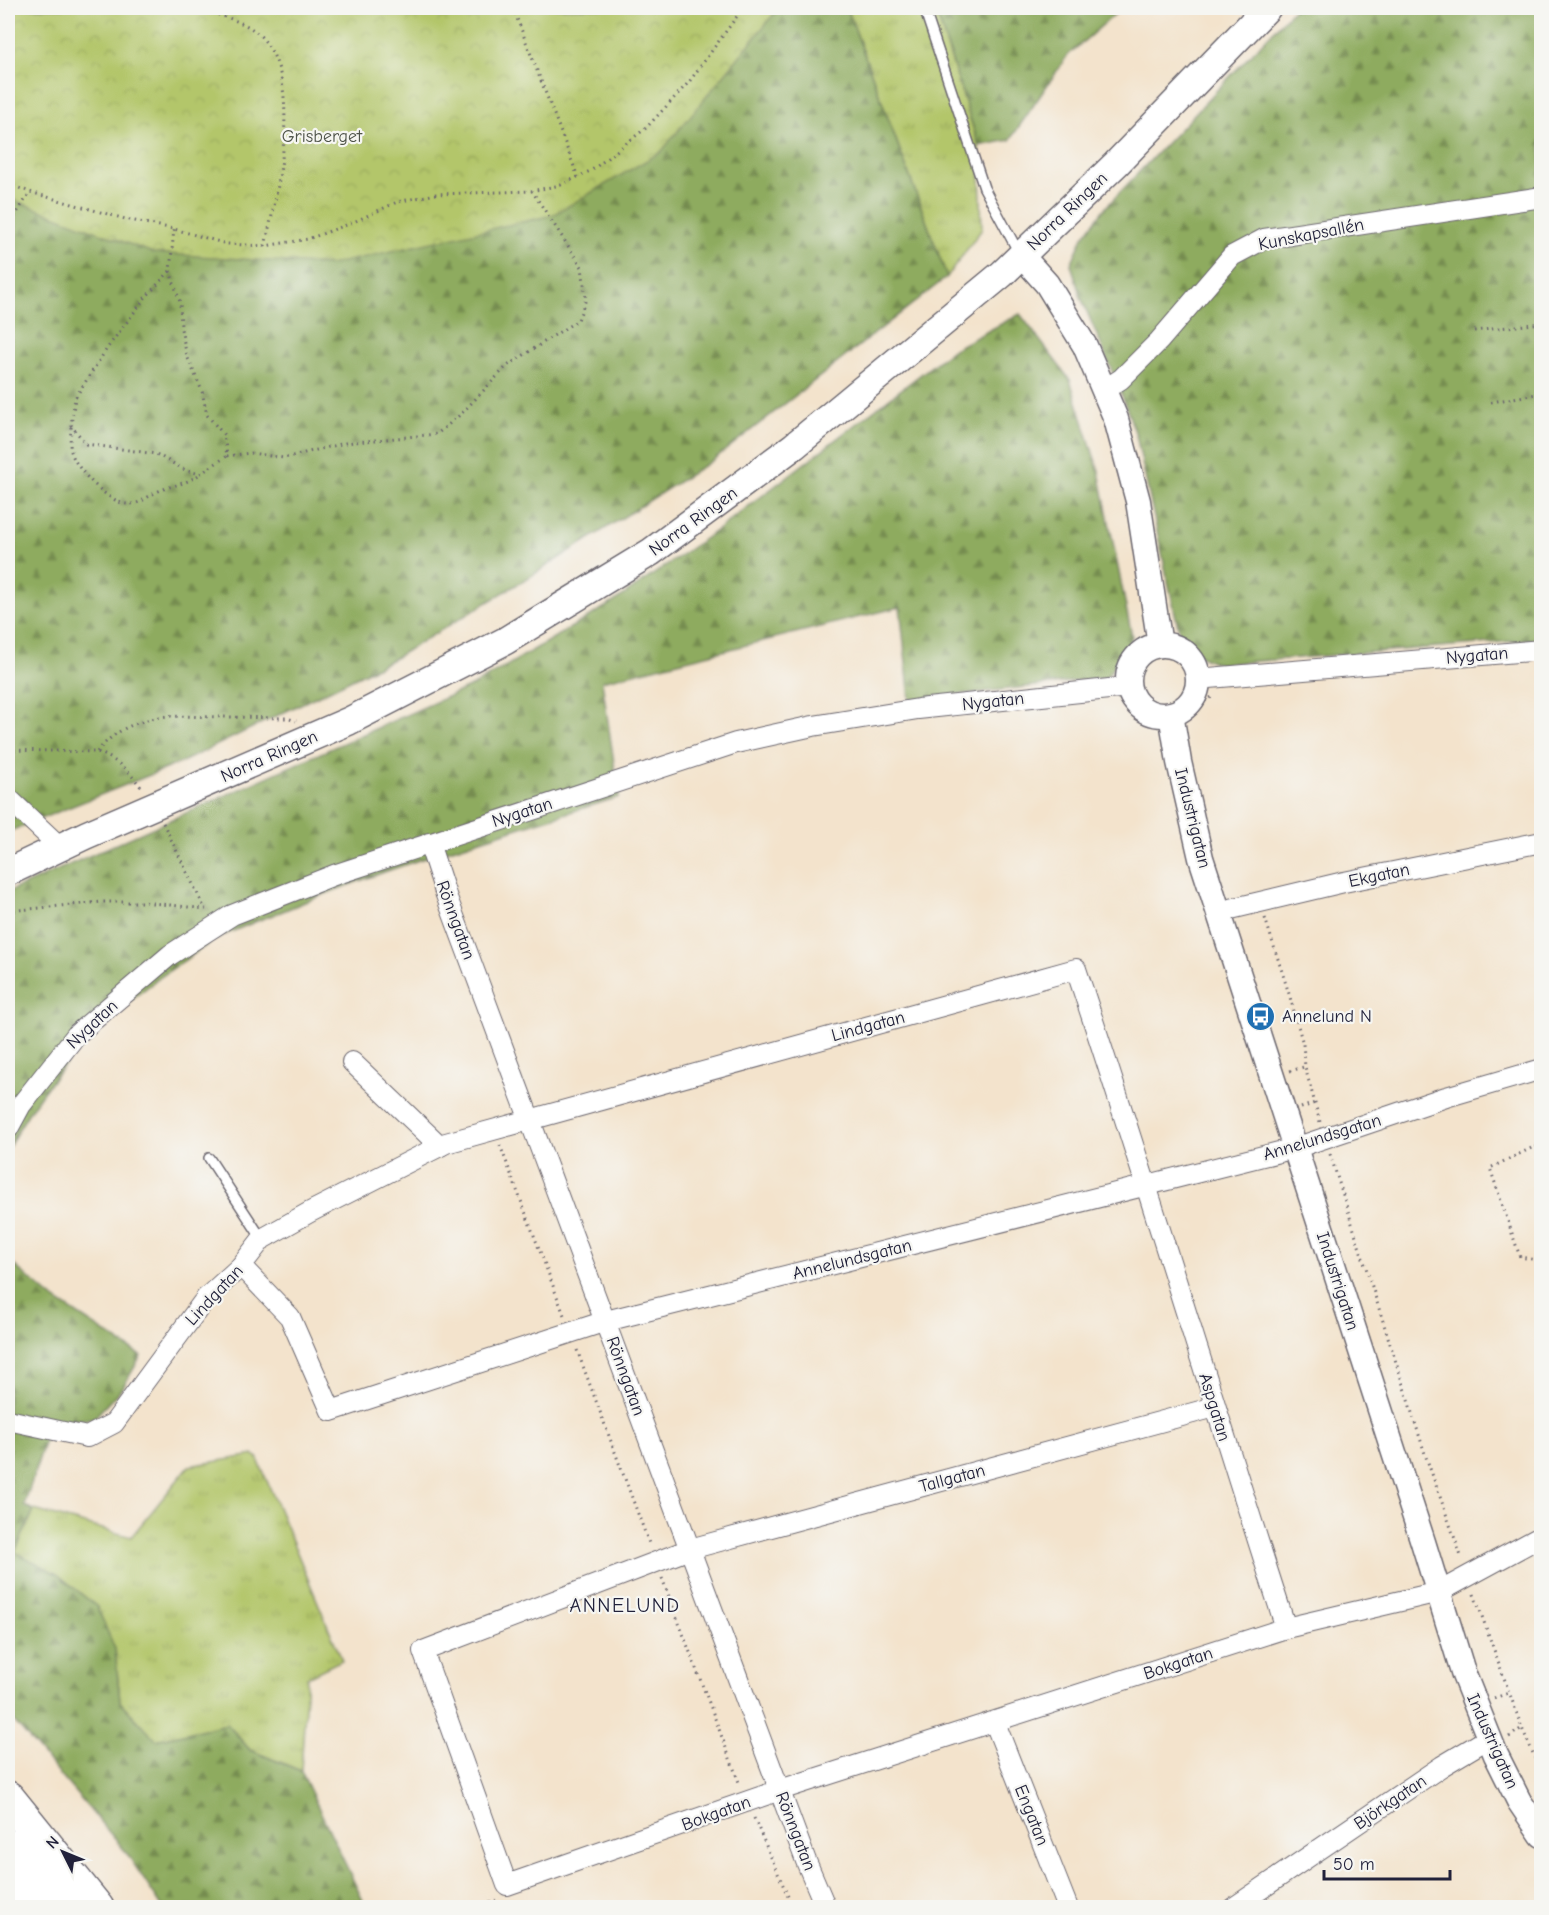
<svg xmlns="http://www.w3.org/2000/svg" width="1549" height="1915" viewBox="0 0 1549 1915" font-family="'Comic Neue',sans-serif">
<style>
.grass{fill:url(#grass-tufts);stroke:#6a7452;stroke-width:1.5}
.forest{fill:url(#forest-firs);stroke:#58664c;stroke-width:1.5}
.park{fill:url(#park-crowns);stroke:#6a7452;stroke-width:1.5}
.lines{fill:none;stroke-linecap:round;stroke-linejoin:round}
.service-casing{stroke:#6b666e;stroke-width:12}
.minor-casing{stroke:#6b666e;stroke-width:22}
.tertiary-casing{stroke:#6b666e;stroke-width:27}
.secondary-casing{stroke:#6b666e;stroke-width:30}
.motorway-casing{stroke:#6b666e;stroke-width:36}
.path{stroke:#6b666e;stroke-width:3;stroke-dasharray:1.5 4.5;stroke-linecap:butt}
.service{stroke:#fff;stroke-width:9}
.minor{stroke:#fff;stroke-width:20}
.tertiary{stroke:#fff;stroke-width:24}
.secondary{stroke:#fff;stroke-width:27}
.motorway{stroke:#fff;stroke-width:33}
.labels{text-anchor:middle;stroke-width:4.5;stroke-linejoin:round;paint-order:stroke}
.park-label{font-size:18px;fill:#4e5349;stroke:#f6f6f2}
.street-label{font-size:18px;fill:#22223b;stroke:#f6f6f2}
.poi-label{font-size:18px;fill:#22223b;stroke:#f6f6f2;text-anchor:start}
.neighbourhood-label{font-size:20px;letter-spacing:1.5px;fill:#22223b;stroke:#f6f6f2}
</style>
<defs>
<pattern id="grass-tufts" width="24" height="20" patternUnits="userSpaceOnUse" patternTransform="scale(1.5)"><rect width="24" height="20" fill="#b3c66a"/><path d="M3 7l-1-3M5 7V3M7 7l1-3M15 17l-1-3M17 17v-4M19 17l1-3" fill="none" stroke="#9aaa5d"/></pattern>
<pattern id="forest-firs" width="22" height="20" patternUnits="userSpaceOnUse" patternTransform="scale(1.5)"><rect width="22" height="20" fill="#8eab5e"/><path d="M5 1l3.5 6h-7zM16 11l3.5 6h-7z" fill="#748b4f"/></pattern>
<pattern id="park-crowns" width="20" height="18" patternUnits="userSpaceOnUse" patternTransform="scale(1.5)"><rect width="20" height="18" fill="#b3c66a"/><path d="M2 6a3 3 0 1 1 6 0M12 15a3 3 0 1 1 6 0" fill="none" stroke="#9aaa5d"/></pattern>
</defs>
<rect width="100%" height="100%" fill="#f6f6f2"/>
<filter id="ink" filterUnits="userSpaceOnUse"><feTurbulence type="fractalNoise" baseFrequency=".0167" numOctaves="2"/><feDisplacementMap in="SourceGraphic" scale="12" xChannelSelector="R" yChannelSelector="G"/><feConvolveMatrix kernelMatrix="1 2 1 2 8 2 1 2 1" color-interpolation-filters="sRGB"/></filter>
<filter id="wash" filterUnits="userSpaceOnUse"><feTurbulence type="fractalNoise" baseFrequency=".008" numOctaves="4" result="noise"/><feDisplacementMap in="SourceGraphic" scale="24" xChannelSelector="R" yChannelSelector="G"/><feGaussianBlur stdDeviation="1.35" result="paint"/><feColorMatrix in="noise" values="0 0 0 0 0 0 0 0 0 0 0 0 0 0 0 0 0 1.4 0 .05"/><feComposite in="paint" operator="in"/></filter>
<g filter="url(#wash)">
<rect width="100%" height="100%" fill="#f3e3cc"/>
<g class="grass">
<polygon points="847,8 935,8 979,146 982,229 947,277"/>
<polygon points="254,1455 257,1457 342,1660 307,1677 301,1771 250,1750 227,1724 156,1740 120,1702 115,1649 15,1552 34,1510 131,1537 189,1466"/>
</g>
<g class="forest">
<polygon points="8,8 847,8 947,277 713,460 531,576 393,659 180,763 8,832"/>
<polygon points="935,8 1122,8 1067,56 1010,140 979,146"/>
<path d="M1295,8H1541V639L1220,664C1203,658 1190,652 1180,636L1136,435L1120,390L1080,295L1071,264L1083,237L1104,209Z"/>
<path d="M1020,314L1070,380L1099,472L1132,637L1106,678L910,700L900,607L602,681L619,797C506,832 392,865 283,911C262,919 241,927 220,937C207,943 195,954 182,962C112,1009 46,1073 8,1149V892L476,684L612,603L720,528L954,349Z"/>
<polygon points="8,1260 51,1297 141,1356 123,1387 94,1418 50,1424 24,1506 34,1510 15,1552 57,1574 97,1607 115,1649 120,1702 156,1740 227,1724 250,1750 301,1771 366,1907 162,1907 126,1852 8,1714"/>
</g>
<polygon class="park" points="8,8 779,8 661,152 553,215 330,265 153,253 8,198"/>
</g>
<g filter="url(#ink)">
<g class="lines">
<defs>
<g id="service">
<polyline points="924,8 984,188 1019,253"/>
<polyline points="209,1158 262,1239"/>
</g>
<g id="minor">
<polyline points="1104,390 1121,379 1159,341 1232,256 1264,239 1542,197"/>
<polyline points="1197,679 1542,650"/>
<polyline points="8,798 60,847"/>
<polyline points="429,843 446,895 806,1861 826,1908"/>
<polyline points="1218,912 1344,882 1542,842"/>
<polyline points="352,1062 440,1146"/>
<polyline points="8,1129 21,1105 77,1034 170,955 232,915 334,875 736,743 813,726 918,709 1128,687"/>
<polyline points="241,1266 290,1317 331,1411 606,1321 1295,1148 1446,1097 1542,1069"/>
<polyline points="1215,1407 690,1549 423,1651 507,1885 780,1790 1286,1628 1439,1592 1542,1536"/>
<path d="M8,1420L87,1437L114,1423L206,1298L241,1266L262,1239L310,1212L446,1143L1076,969C1149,1188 1215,1409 1286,1628"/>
<polyline points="995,1723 1068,1908"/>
<polyline points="1233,1908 1442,1766 1489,1738"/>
</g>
<g id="tertiary">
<polyline points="1021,255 1047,284 1085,346 1116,419 1138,501 1160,645"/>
<circle cx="1163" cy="680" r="35"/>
<polyline points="1171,714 1179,762 1201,858 1423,1542 1464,1675 1496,1755 1519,1801 1542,1835"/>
</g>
<polyline id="secondary" points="8,872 86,835 349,721 505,641 651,552 794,446 1002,274 1116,164 1267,8"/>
<g id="motorway">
<polyline points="8,1798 97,1908"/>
<polyline points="8,1846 56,1908"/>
<polyline points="8,1885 32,1908"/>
</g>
</defs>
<use href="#service" class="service-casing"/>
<use href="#minor" class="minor-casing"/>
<use href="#tertiary" class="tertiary-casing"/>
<use href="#secondary" class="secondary-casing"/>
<use href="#motorway" class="motorway-casing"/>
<g class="path">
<path d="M195,8C212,13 241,20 255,31C307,74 278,189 265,246"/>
<polyline points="513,8 578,177"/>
<polyline points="8,184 30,192 125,219 174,229 227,244 265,246 308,239 349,224 397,202 436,194 531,191 561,185 592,170 646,128 689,82 743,8"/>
<polyline points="8,227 30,192"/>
<polyline points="170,271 180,302 181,329 187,356 202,391 207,415 224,435 227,456 200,474 185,470 156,454 86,444 71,425 75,398 108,347 145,298 170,271 174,229"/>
<polyline points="1474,331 1542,323"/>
<polyline points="1491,402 1542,393"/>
<path d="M71,427C71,435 69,444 71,451C75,469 109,503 127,504C140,505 146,497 157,492C173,484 183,486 200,474"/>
<polyline points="227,456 251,453 284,458 345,443 437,434 461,414 507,366 578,320 586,299 582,267 532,191"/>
<polyline points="1124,705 1152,722"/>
<polyline points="1190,711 1199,704 1212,697"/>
<path d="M8,750L97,752C116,759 129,771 141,787"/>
<path d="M97,752C116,728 139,720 168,716L287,718L296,721"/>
<polyline points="163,823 205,909"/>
<polyline points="8,911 102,902 143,902 206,909"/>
<polyline points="1265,918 1290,997 1303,1044 1305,1067 1320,1122"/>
<polyline points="1290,1071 1304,1067"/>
<polyline points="1301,1108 1315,1103"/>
<polyline points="1542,1143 1490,1168 1520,1257 1542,1261"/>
<polyline points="500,1145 564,1315"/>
<polyline points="1330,1154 1426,1457 1462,1559"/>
<polyline points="577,1350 650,1546"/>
<polyline points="662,1578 740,1785"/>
<polyline points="1474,1594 1522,1728 1542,1774"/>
<polyline points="1494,1698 1509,1693"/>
<polyline points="1509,1737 1522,1728"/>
<polyline points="754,1818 793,1908"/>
<polyline points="479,1908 496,1900"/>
</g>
<use href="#service" class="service"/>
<use href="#minor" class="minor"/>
<use href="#tertiary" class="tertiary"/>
<use href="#secondary" class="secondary"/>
<use href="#motorway" class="motorway"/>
</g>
</g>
<defs>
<symbol id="bus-disc" viewBox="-11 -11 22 22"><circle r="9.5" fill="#1f6fb2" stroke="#f6f6f2"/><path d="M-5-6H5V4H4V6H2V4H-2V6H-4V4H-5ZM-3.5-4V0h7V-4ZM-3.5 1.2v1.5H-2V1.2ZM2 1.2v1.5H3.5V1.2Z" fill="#fff"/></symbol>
</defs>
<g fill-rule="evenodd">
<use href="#bus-disc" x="1244" y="1000" width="33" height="33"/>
</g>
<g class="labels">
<g class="park-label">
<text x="322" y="142">Grisberget</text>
</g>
<g class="street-label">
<text transform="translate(1067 211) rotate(-44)" y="6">Norra Ringen</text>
<text transform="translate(1311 234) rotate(-11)" y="6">Kunskapsallén</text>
<text transform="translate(693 521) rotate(-36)" y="6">Norra Ringen</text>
<text transform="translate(1477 655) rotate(-5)" y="6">Nygatan</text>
<text transform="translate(993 701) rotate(-6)" y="6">Nygatan</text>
<text transform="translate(269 756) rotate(-24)" y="6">Norra Ringen</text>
<text transform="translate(522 812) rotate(-18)" y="6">Nygatan</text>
<text transform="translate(1193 818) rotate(76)" y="6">Industrigatan</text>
<text transform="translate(1379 875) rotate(-12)" y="6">Ekgatan</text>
<text transform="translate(456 920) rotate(70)" y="6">Rönngatan</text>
<text transform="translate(92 1024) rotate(-43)" y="6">Nygatan</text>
<text transform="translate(868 1026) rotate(-15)" y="6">Lindgatan</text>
<text transform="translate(1322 1137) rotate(-17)" y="6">Annelundsgatan</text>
<text transform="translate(852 1259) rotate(-14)" y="6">Annelundsgatan</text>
<text transform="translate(1338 1281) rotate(72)" y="6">Industrigatan</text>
<text transform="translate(214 1295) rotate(-47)" y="6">Lindgatan</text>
<text transform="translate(626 1376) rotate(70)" y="6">Rönngatan</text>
<text transform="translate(1215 1407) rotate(73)" y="6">Aspgatan</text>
<text transform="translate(952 1478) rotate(-15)" y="6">Tallgatan</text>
<text transform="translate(1178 1663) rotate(-18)" y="6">Bokgatan</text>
<text transform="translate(1493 1741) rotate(66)" y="6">Industrigatan</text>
<text transform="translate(1390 1802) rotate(-34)" y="6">Björkgatan</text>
<text transform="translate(716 1813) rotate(-20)" y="6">Bokgatan</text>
<text transform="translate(1032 1815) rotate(68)" y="6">Engatan</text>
<text transform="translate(796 1831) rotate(69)" y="6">Rönngatan</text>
</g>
<g class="poi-label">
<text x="1282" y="1022">Annelund N</text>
</g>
<g class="neighbourhood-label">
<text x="625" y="1612">ANNELUND</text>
</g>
</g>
<rect width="1549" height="1915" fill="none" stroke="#f6f6f2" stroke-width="30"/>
<g transform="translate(63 1852) rotate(313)" stroke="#f6f6f2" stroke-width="4.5" paint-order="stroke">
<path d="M0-4.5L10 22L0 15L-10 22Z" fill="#22223b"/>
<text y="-9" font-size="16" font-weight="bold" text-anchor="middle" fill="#22223b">N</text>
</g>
<path d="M1324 1870v9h126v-9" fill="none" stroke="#22223b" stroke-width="3"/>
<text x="1333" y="1870" font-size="18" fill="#22223b" stroke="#f6f6f2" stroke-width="4.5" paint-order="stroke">50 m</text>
</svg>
